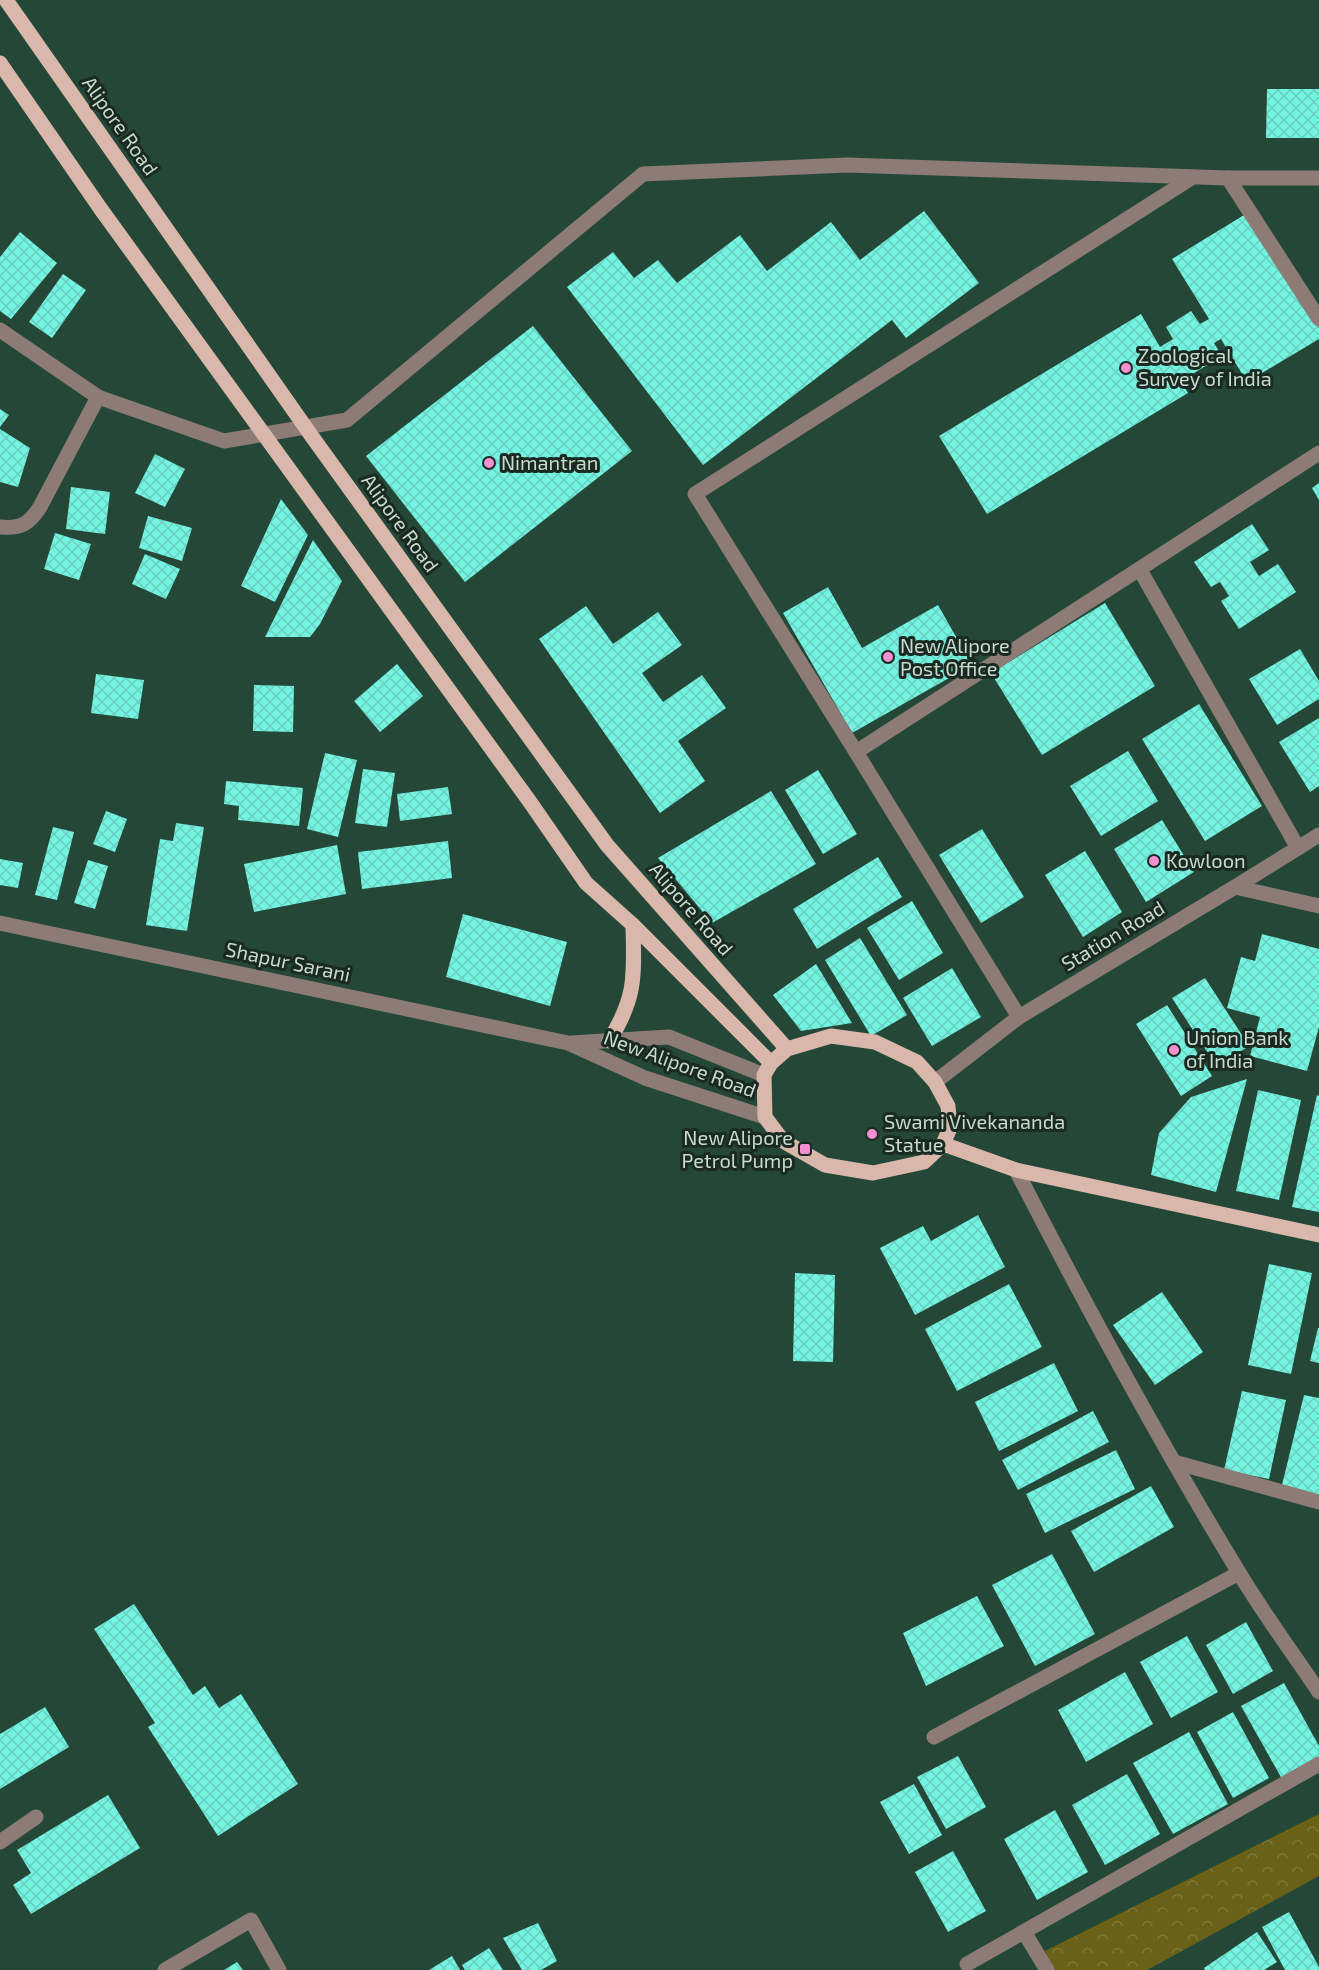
<svg xmlns="http://www.w3.org/2000/svg" width="1319" height="1970" viewBox="0 0 1319 1970" font-family="'Exo 2',sans-serif">
<style>
.park{fill:url(#park-crowns)}
.building{fill:url(#building-cross-hatch)}
.lines{fill:none;stroke-linecap:round;stroke-linejoin:round}
.minor{stroke:#8d7c76;stroke-width:15}
.major{stroke:#d9b8ab;stroke-width:15}
.poi-dot{fill:#f690d0;stroke:#1a2922;stroke-width:2}
.labels{text-anchor:middle;stroke-width:6;stroke-linejoin:round;paint-order:stroke}
.street-label{font-size:20px;fill:#c6dacf;stroke:#1a2922}
.poi-label{font-size:20px;fill:#c6dacf;stroke:#1a2922;text-anchor:start}
</style>
<defs>
<pattern id="park-crowns" width="20" height="18" patternUnits="userSpaceOnUse" patternTransform="scale(1.5)"><rect width="20" height="18" fill="#6a6118"/><path d="M2 6a3 3 0 1 1 6 0M12 15a3 3 0 1 1 6 0" fill="none" stroke="#7e7739"/></pattern>
<pattern id="building-cross-hatch" width="8" height="8" patternUnits="userSpaceOnUse" patternTransform="scale(1.5)"><rect width="8" height="8" fill="#74f3e0"/><path d="M0 0l8 8M0 8l8-8" fill="none" stroke="#69cfc0"/></pattern>
</defs>
<rect width="100%" height="100%" fill="#244737"/>
<polygon class="park" points="1319,1814 1319,1876 1147,1970 1054,1970 1045,1951"/>
<g class="building">
<polygon points="1267,89 1319,89 1319,138 1266,138"/>
<polygon points="924,211 979,283 906,338 892,320 703,465 567,287 613,252 634,278 658,260 677,283 740,235 767,271 831,222 860,260"/>
<polygon points="1249,212 1319,328 1319,339 1247,382 1221,339 1214,343 1222,356 1181,381 1188,393 987,514 939,436 1141,314 1160,347 1173,339 1166,327 1191,311 1200,324 1209,319 1172,259"/>
<polygon points="20,232 57,263 11,319 0,311 0,257"/>
<polygon points="63,274 86,290 52,338 29,322"/>
<polygon points="533,326 632,451 465,582 366,456"/>
<polygon points="0,409 9,415 0,427"/>
<polygon points="0,429 30,448 18,487 0,482"/>
<polygon points="155,454 185,469 165,507 135,493"/>
<polygon points="1319,483 1319,500 1312,488"/>
<polygon points="71,487 110,492 105,534 66,529"/>
<polygon points="281,499 308,535 275,602 241,586"/>
<polygon points="148,516 192,528 182,561 139,548"/>
<polygon points="1252,524 1269,550 1250,562 1259,576 1278,564 1296,592 1239,629 1221,601 1229,596 1220,582 1211,587 1194,562"/>
<polygon points="55,533 91,544 79,580 44,569"/>
<polygon points="313,540 342,581 320,624 310,637 265,637"/>
<polygon points="145,554 180,569 166,599 132,584"/>
<polygon points="828,587 862,648 938,605 972,665 852,733 783,613"/>
<polygon points="1105,603 1155,686 1042,755 991,673"/>
<polygon points="586,606 613,644 658,612 682,645 642,673 663,702 702,675 726,708 678,741 705,781 660,813 539,639"/>
<polygon points="1300,649 1319,681 1319,699 1277,725 1249,679"/>
<polygon points="397,664 423,696 380,732 354,701"/>
<polygon points="96,674 144,680 138,719 91,713"/>
<polygon points="254,685 294,686 293,732 253,731"/>
<polygon points="1199,704 1262,806 1205,841 1142,739"/>
<polygon points="1319,718 1319,786 1310,792 1279,742"/>
<polygon points="1128,751 1158,801 1101,836 1070,786"/>
<polygon points="325,753 357,760 338,837 307,829"/>
<polygon points="363,769 395,773 387,827 355,823"/>
<polygon points="818,770 857,834 823,854 785,790"/>
<polygon points="226,781 303,788 299,826 238,820 239,806 224,804"/>
<polygon points="448,787 452,814 400,821 397,794"/>
<polygon points="771,791 816,864 712,923 658,858"/>
<polygon points="106,811 127,819 115,852 93,844"/>
<polygon points="1162,820 1194,872 1146,902 1114,849"/>
<polygon points="176,823 204,827 187,931 146,925 160,839 173,841"/>
<polygon points="53,827 74,832 57,900 35,895"/>
<polygon points="982,829 1024,897 981,923 939,855"/>
<polygon points="448,841 452,878 362,889 358,852"/>
<polygon points="337,845 346,894 254,912 244,864"/>
<polygon points="1085,851 1122,912 1083,937 1045,875"/>
<polygon points="878,857 902,897 817,949 793,909"/>
<polygon points="0,859 23,863 18,888 0,885"/>
<polygon points="88,860 108,866 95,909 74,903"/>
<polygon points="912,901 943,953 899,980 867,928"/>
<polygon points="463,914 567,942 550,1006 446,977"/>
<polygon points="1262,934 1319,949 1319,1027 1307,1071 1250,1056 1260,1017 1227,1008 1241,957 1255,961"/>
<polygon points="860,938 907,1015 871,1036 825,960"/>
<polygon points="816,964 852,1023 801,1031 773,995"/>
<polygon points="952,968 981,1017 932,1046 903,998"/>
<polygon points="1205,978 1249,1046 1217,1067 1172,998"/>
<polygon points="1167,1005 1212,1076 1181,1096 1136,1024"/>
<polygon points="1247,1079 1216,1192 1151,1175 1159,1133 1191,1097"/>
<polygon points="1258,1090 1301,1100 1279,1200 1236,1191"/>
<polygon points="1317,1095 1319,1096 1319,1212 1292,1207"/>
<polygon points="978,1215 1005,1267 915,1315 880,1248 923,1226 931,1241"/>
<polygon points="1269,1264 1312,1273 1291,1374 1248,1365"/>
<polygon points="795,1273 835,1275 833,1362 793,1361"/>
<polygon points="1009,1284 1042,1347 957,1391 925,1329"/>
<polygon points="1162,1292 1203,1352 1155,1385 1113,1325"/>
<polygon points="1318,1328 1319,1328 1319,1363 1310,1361"/>
<polygon points="1054,1363 1078,1411 999,1451 975,1402"/>
<polygon points="1242,1391 1286,1400 1269,1479 1224,1470"/>
<polygon points="1304,1395 1319,1398 1319,1498 1281,1489"/>
<polygon points="1093,1411 1109,1442 1018,1490 1002,1460"/>
<polygon points="1116,1450 1135,1489 1045,1533 1026,1494"/>
<polygon points="1151,1486 1174,1527 1094,1572 1071,1531"/>
<polygon points="1052,1554 1095,1634 1035,1666 992,1585"/>
<polygon points="977,1596 1004,1646 926,1686 903,1633"/>
<polygon points="134,1604 193,1695 205,1686 219,1708 241,1694 298,1784 218,1836 148,1727 155,1723 94,1629"/>
<polygon points="1246,1622 1273,1671 1233,1694 1206,1645"/>
<polygon points="1187,1636 1218,1692 1171,1718 1140,1662"/>
<polygon points="1125,1672 1153,1724 1086,1762 1058,1710"/>
<polygon points="1284,1683 1319,1746 1319,1759 1282,1779 1241,1706"/>
<polygon points="45,1707 69,1747 0,1789 0,1734"/>
<polygon points="1233,1712 1269,1778 1233,1798 1197,1732"/>
<polygon points="1189,1732 1228,1804 1173,1834 1133,1763"/>
<polygon points="958,1756 986,1807 946,1829 917,1777"/>
<polygon points="1127,1774 1160,1834 1105,1865 1072,1805"/>
<polygon points="914,1784 942,1835 909,1854 880,1802"/>
<polygon points="108,1795 140,1848 31,1914 13,1885 31,1873 17,1850"/>
<polygon points="1055,1810 1088,1872 1037,1900 1004,1839"/>
<polygon points="953,1851 986,1911 948,1932 915,1872"/>
<polygon points="1289,1912 1319,1967 1319,1970 1285,1970 1262,1927"/>
<polygon points="538,1923 557,1961 541,1970 522,1970 503,1938"/>
<polygon points="1257,1932 1277,1962 1264,1970 1205,1970 1204,1968"/>
<polygon points="489,1948 503,1970 465,1970 462,1965"/>
<polygon points="452,1956 460,1970 429,1970"/>
<polygon points="237,1962 243,1970 224,1970"/>
</g>
<g class="lines">
<g class="minor">
<polyline points="1228,178 1319,319"/>
<polyline points="0,330 98,397 224,441 347,420 643,174 847,165 1228,178 1319,178"/>
<path d="M0,527C21,529 29,524 40,507L98,397"/>
<polyline points="1140,570 1298,848"/>
<polyline points="856,752 695,494 1193,177"/>
<polyline points="1235,887 1319,906"/>
<polyline points="0,923 568,1043 645,1078 765,1117"/>
<polyline points="1019,1017 856,752 1319,453"/>
<polyline points="571,1043 669,1037 764,1075"/>
<polyline points="935,1082 1019,1017 1235,887 1319,835"/>
<path d="M1016,1170C1086,1306 1159,1441 1238,1571C1263,1613 1292,1652 1319,1692"/>
<polyline points="1174,1462 1319,1502"/>
<polyline points="934,1737 1239,1573"/>
<polyline points="0,1842 36,1817"/>
<polyline points="1024,1932 1047,1970"/>
<polyline points="967,1964 1319,1764"/>
<polyline points="165,1970 251,1920 279,1970"/>
</g>
<g class="major">
<polyline points="6,0 313,438 607,845 787,1049"/>
<polyline points="0,63 100,208 530,802 586,883 633,925 771,1063"/>
<polygon points="831,1036 875,1042 917,1062 935,1082 948,1106 950,1128 943,1144 924,1162 873,1173 825,1165 783,1141 765,1117 764,1075 771,1063 787,1049"/>
<path d="M609,1041C637,996 634,975 633,925"/>
<polyline points="943,1144 1016,1170 1319,1235"/>
</g>
</g>
<g class="poi-dot">
<circle cx="1126" cy="368" r="6"/>
<circle cx="489" cy="463" r="6"/>
<circle cx="888" cy="657" r="6"/>
<circle cx="1154" cy="861" r="6"/>
<circle cx="1174" cy="1050" r="6"/>
<circle cx="872" cy="1134" r="6"/>
<rect x="799" y="1143" width="12" height="12" rx="3"/>
</g>
<g class="labels">
<g class="street-label">
<text transform="translate(120 126) rotate(55)" y="7">Alipore Road</text>
<text transform="translate(400 523) rotate(54)" y="7">Alipore Road</text>
<text transform="translate(691 909) rotate(49)" y="7">Alipore Road</text>
<text transform="translate(1113 936) rotate(-31)" y="7">Station Road</text>
<text transform="translate(288 962) rotate(12)" y="7">Shapur Sarani</text>
<text transform="translate(680 1064) rotate(20)" y="7">New Alipore Road</text>
</g>
<g class="poi-label">
<text x="1138" y="363">Zoological<tspan x="1138" dy="23">Survey of India</tspan></text>
<text x="501" y="470">Nimantran</text>
<text x="900" y="653">New Alipore<tspan x="900" dy="23">Post Office</tspan></text>
<text x="1166" y="868">Kowloon</text>
<text x="1186" y="1045">Union Bank<tspan x="1186" dy="23">of India</tspan></text>
<text x="884" y="1129">Swami Vivekananda<tspan x="884" dy="23">Statue</tspan></text>
<text x="793" y="1145" text-anchor="end">New Alipore<tspan x="793" dy="23">Petrol Pump</tspan></text>
</g>
</g>
</svg>
